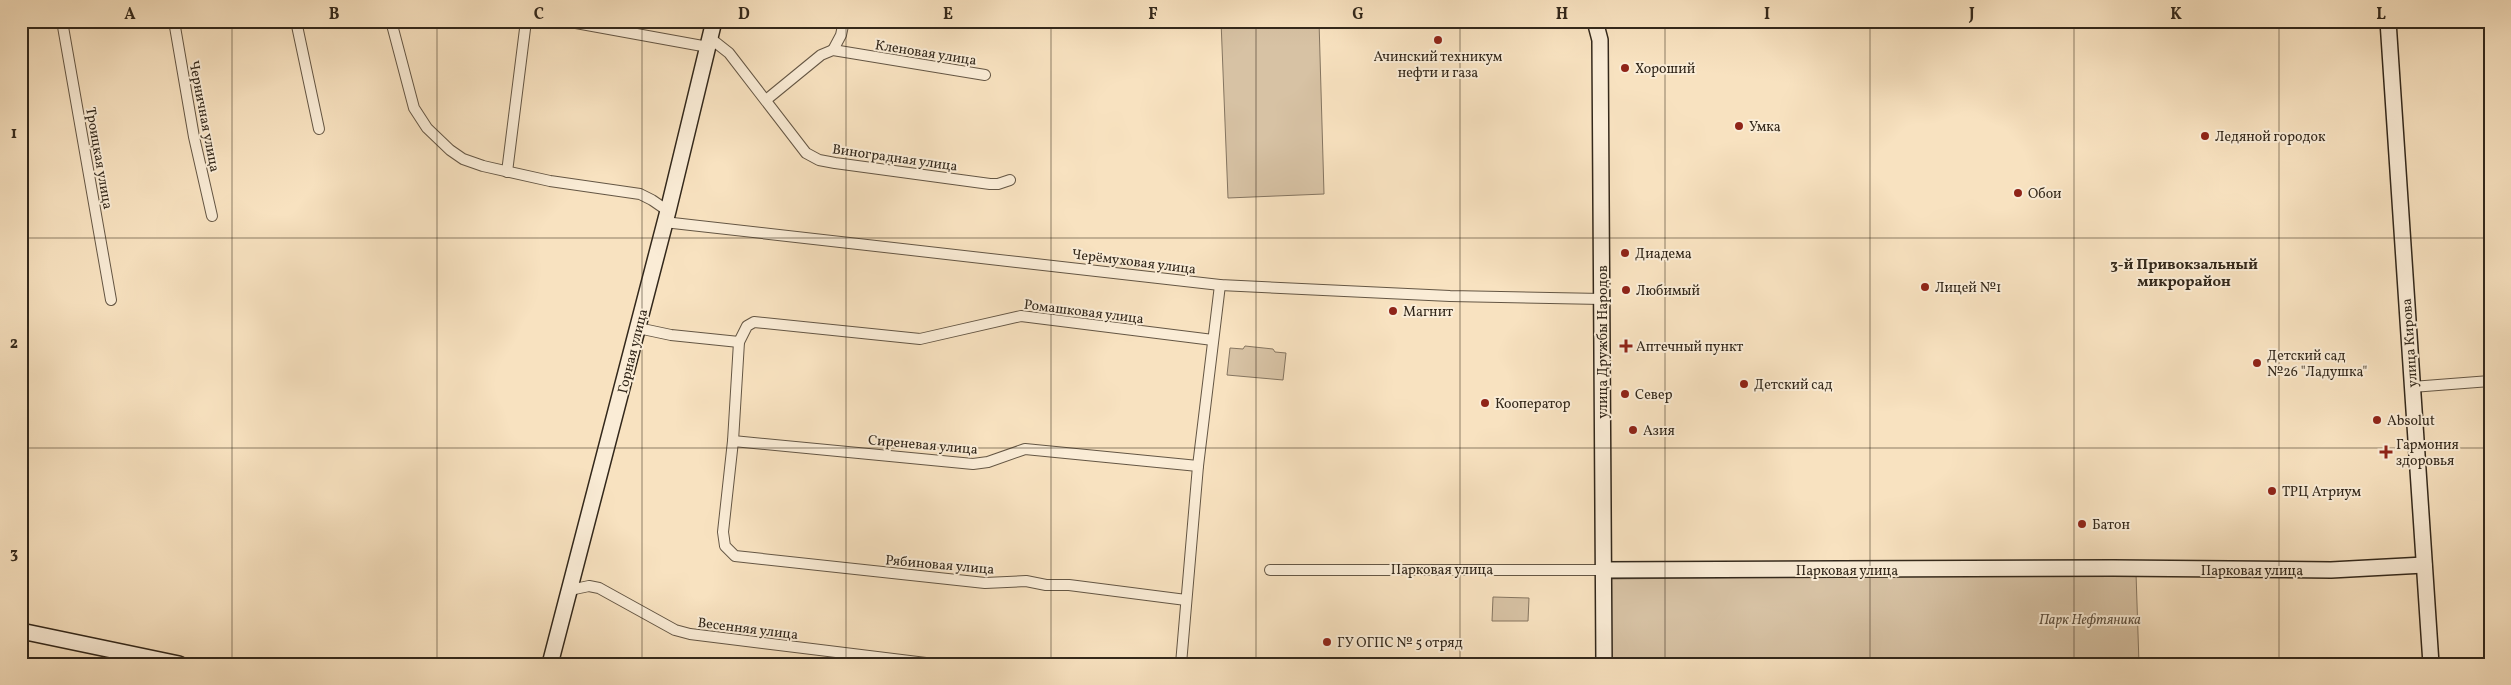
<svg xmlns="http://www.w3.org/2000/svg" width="2511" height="685" viewBox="0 0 2511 685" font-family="Vollkorn,serif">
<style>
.green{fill:#d7c2a4;stroke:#857560}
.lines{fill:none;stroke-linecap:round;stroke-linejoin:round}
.street-casing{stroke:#645644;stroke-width:12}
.secondary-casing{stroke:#33281b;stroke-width:18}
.street{stroke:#faecd6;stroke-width:10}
.secondary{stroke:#faecd6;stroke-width:15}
.grid{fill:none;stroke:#33281b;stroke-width:1;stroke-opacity:0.55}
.poi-dot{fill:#8f2418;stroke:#faecd6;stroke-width:2}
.labels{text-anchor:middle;stroke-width:4;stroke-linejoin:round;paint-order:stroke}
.street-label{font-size:14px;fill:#33281b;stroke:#faecd6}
.poi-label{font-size:14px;fill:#33281b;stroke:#faecd6;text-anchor:start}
.park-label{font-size:14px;font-style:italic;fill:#5c4e3d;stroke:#faecd6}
.neighbourhood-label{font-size:15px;font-weight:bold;fill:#33281b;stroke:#faecd6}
.neatline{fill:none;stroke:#33281b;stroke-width:2}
.grid-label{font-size:16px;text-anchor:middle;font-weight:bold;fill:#33281b}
</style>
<rect width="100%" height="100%" fill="#f8e2c0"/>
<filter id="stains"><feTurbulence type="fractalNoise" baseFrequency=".004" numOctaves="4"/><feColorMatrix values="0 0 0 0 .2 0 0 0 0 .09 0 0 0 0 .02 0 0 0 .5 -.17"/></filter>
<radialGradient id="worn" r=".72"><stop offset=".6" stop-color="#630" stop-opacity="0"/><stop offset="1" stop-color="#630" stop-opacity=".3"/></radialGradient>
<g class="green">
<polygon points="1221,21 1319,21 1324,194 1228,198"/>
<polygon points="1245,346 1273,349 1275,352 1286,353 1283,380 1227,375 1230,348 1243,349"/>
<polygon points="2136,573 2139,664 1611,664 1610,579"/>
<polygon points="1493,597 1529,598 1528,621 1492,621"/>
</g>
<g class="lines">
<defs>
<g id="street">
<polyline points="62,21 111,300"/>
<polyline points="174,21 194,137 212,216"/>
<polyline points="296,21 319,129"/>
<polyline points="391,21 414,108 427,128 450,150 463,159 483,166 550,181 640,194 652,200 668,211"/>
<polyline points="565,21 708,47"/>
<polyline points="710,38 729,53 806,153 819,160 835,163 990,184 998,184 1010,180"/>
<polyline points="833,50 841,35 844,21"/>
<polyline points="766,100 821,55 833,50 985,75"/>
<polyline points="507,172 526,21"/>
<polyline points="664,222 1220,285 1450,296 1602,299"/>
<polyline points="638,328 671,335 739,342"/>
<polyline points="21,384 22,388"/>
<polyline points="2412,387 2490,381"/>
<polyline points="733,441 973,464 988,462 1025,449 1198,466"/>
<polyline points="1270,570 1603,570"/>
<polyline points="570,590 589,586 599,588 675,630 690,634 934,664"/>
<polyline points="1186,600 1069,585 1046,585 1026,581 985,583 735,556 725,546 723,532 733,441 739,342 747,326 754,322 920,339 1021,316 1213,340"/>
<polyline points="1181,664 1198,466 1220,285"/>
</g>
<g id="secondary">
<polyline points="1595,21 1600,40 1604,664"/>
<polyline points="2388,21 2431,664"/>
<polyline points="1603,570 2113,568 2331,570 2424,565"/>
<polyline points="21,631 179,664"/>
<polyline points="550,664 668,211 714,21"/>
</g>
</defs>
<use href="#street" class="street-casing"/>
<use href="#secondary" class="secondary-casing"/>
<use href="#street" class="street"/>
<use href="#secondary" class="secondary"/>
</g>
<path class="grid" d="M232,21V664M437,21V664M642,21V664M846,21V664M1051,21V664M1256,21V664M1460,21V664M1665,21V664M1870,21V664M2074,21V664M2279,21V664M21,238H2490M21,448H2490"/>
<g class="poi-dot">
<circle cx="1438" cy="40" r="5"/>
<circle cx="1625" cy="68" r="5"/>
<circle cx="1739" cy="126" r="5"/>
<circle cx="2205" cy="136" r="5"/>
<circle cx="2018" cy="193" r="5"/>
<circle cx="1625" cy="253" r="5"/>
<circle cx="1925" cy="287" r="5"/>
<circle cx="1626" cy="290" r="5"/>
<circle cx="1393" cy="311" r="5"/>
<path d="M1623.5 338.5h5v5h5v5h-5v5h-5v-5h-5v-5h5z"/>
<circle cx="2257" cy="363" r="5"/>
<circle cx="1744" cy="384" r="5"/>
<circle cx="1625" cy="394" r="5"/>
<circle cx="1485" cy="403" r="5"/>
<circle cx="2377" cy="420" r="5"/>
<circle cx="1633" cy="430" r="5"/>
<path d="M2383.5 444.5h5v5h5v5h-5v5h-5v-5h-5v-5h5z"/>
<circle cx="2272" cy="491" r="5"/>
<circle cx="2082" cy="524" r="5"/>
<circle cx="1327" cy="642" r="5"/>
</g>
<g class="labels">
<g class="street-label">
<text transform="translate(926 52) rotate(9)" y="5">Кленовая улица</text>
<text transform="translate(205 116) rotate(79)" y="5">Черничная улица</text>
<text transform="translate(895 157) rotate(8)" y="5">Виноградная улица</text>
<text transform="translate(100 158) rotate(80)" y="5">Троицкая улица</text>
<text transform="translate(1134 261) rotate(7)" y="5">Черёмуховая улица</text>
<text transform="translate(1084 311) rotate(7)" y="5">Ромашковая улица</text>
<text transform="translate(1602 342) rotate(-90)" y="5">улица Дружбы Народов</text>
<text transform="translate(2409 343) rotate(-94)" y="5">улица Кирова</text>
<text transform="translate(632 351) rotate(-76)" y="5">Горная улица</text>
<text transform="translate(923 444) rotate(5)" y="5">Сиреневая улица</text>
<text transform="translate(940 564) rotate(5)" y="5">Рябиновая улица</text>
<text x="1442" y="574">Парковая улица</text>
<text x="1847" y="575">Парковая улица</text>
<text x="2252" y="575">Парковая улица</text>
<text transform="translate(748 628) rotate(7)" y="5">Весенняя улица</text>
</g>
<g class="poi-label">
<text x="1438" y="61" text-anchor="middle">Ачинский техникум<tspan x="1438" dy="16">нефти и газа</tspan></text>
<text x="1635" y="73">Хороший</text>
<text x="1749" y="131">Умка</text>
<text x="2215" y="141">Ледяной городок</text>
<text x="2028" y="198">Обои</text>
<text x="1635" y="258">Диадема</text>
<text x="1935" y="292">Лицей №1</text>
<text x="1636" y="295">Любимый</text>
<text x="1403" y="316">Магнит</text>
<text x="1636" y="351">Аптечный пункт</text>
<text x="2267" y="360">Детский сад<tspan x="2267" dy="16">№26 "Ладушка"</tspan></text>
<text x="1754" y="389">Детский сад</text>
<text x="1635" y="399">Север</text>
<text x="1495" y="408">Кооператор</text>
<text x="2387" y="425">Absolut</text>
<text x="1643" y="435">Азия</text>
<text x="2396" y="449">Гармония<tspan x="2396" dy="16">здоровья</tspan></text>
<text x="2282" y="496">ТРЦ Атриум</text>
<text x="2092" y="529">Батон</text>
<text x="1337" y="647">ГУ ОГПС № 5 отряд</text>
</g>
<g class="park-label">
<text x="2090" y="624">Парк Нефтяника</text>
</g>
<g class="neighbourhood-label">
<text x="2184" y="269">3-й Привокзальный<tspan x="2184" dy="17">микрорайон</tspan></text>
</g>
</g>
<rect width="2511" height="685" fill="none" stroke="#f8e2c0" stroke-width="55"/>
<rect x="28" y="28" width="2456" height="630" class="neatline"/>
<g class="grid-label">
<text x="130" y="19">A</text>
<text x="334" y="19">B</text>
<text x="539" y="19">C</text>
<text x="744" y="19">D</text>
<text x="948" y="19">E</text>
<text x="1153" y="19">F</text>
<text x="1358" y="19">G</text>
<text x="1562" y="19">H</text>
<text x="1767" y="19">I</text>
<text x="1972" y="19">J</text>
<text x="2176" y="19">K</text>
<text x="2381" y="19">L</text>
<text x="14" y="138">1</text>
<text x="14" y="348">2</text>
<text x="14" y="558">3</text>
</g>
<rect width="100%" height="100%" filter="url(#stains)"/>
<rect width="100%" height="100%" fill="url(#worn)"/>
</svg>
